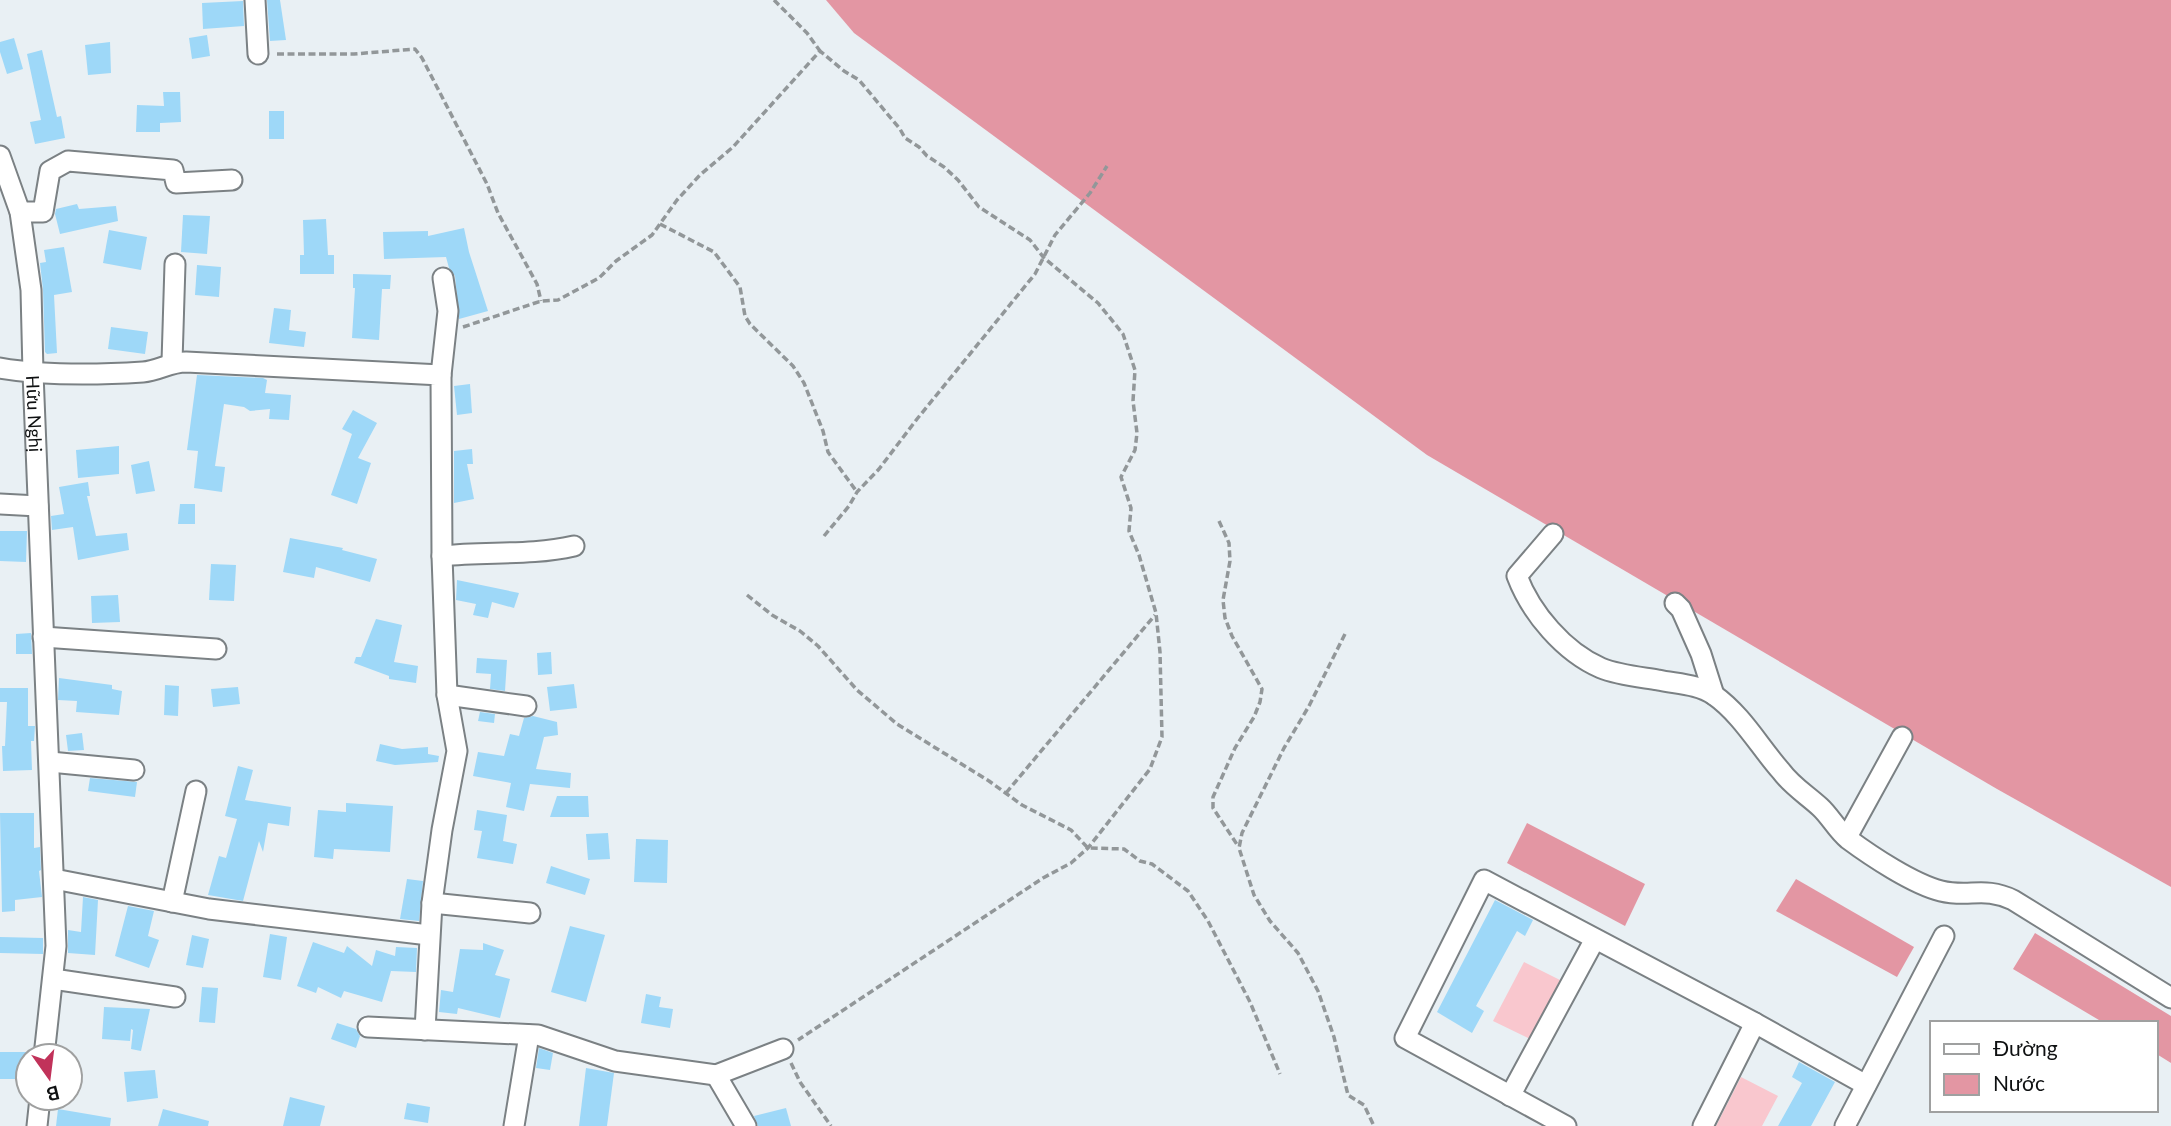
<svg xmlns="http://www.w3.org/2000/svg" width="2171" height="1126" font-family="Lato,sans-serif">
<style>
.green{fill:#f9c7ce}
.water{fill:#e396a3}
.building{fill:#9ed8f8}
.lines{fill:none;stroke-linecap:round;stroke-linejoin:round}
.minor-casing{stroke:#7b8184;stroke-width:23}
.path{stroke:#929799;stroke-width:3.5;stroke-dasharray:7 3.5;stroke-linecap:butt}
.minor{stroke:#fff;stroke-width:19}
.labels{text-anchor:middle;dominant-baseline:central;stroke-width:6;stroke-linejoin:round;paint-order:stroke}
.street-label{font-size:18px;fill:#0f1112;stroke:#fff}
</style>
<rect width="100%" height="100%" fill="#e9f0f4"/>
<g class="green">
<polygon points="1524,962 1560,980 1530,1039 1493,1021"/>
<polygon points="1741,1077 1778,1096 1762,1126 1716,1126"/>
</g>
<g class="water">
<polygon points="826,0 2171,0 2171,887 1997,789 1427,455 854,33"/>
<polygon points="1527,823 1645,884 1625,926 1507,863"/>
<polygon points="1796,879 1914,947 1897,977 1776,911"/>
<polygon points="2035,933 2171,1016 2171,1063 2155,1053 2155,1023 2104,1023 2013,969"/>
</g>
<g class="building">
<polygon points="267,0 280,0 286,40 270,41"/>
<polygon points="243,1 244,26 203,29 202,3"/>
<polygon points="207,35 210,56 192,59 189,38"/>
<polygon points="14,38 23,69 7,74 0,52 0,42"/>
<polygon points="110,42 111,73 88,75 85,45"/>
<polygon points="42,50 57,117 61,116 65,138 35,144 30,122 41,120 27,54"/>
<polygon points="163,92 180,92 181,122 160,123 160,132 136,132 137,105 164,106"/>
<rect x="269" y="111" width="15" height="28"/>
<polygon points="77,204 79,209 116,206 118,221 60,234 55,214 56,209"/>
<polygon points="183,215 210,216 207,254 181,252"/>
<polygon points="326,219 328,255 334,255 334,274 300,274 300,255 304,255 303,220"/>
<polygon points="464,228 469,252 488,311 459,319 455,276 449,268 446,257 384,259 383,232 428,231 428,236"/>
<polygon points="109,230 147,237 141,270 103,263"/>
<polygon points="64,247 72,292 54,295 57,353 47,354 45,352 43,290 40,263 46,262 44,250"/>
<polygon points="197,265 221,267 219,297 195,295"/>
<polygon points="353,274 391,275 390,289 382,289 379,340 352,338 355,288 353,288"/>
<polygon points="274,308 291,310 289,330 306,332 304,347 269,343"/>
<polygon points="111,327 148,332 145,354 108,349"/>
<polygon points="197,375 263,378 267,380 265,393 291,395 289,420 269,419 270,409 250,411 244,407 224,404 215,466 225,467 222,492 194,488 198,451 187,450"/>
<polygon points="470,384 472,413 457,415 454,386"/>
<polygon points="353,410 377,423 358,458 371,463 357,504 331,495 352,434 342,429"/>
<polygon points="119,446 119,474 78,478 76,450"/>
<polygon points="472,449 473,464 467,464 474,499 454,503 454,451"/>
<polygon points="149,461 155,491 136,494 131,465"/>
<polygon points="88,482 90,496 87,496 96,536 127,533 129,550 78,560 73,527 52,530 51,516 64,514 59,487"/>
<polygon points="180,504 195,504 195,524 178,524"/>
<polygon points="0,531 27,531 26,562 0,561"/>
<polygon points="290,538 343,548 342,550 377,559 370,582 316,567 314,578 283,572"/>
<polygon points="211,564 236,565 234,601 209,600"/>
<polygon points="457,580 519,593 514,608 492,602 488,618 473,615 476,604 456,600"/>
<polygon points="118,595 120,622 92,623 91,596"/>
<polygon points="376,619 402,625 394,662 418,666 416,683 389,679 389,676 354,663 356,657 361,657"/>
<polygon points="31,633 32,654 16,654 16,634"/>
<polygon points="551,652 552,674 538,675 537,653"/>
<polygon points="477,658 507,660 505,691 490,689 491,674 476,673"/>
<polygon points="59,678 112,685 112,689 122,691 119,715 76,712 77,701 58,700"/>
<polygon points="574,684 577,708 550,711 547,687"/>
<polygon points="165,685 179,686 178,716 164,715"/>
<polygon points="238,687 240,704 213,707 211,689"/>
<polygon points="0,688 28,688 28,726 35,726 34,741 31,741 32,770 3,771 2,746 5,746 7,702 0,702"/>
<polygon points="480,712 495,714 494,723 478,721"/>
<polygon points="533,716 557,722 558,735 544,737 536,769 571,773 570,788 530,784 524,811 506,807 511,783 473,776 478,752 504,756 510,734 519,736 524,718"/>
<polygon points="82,733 84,750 68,751 66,735"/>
<polygon points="380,744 402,749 428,747 428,754 439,756 438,762 395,765 376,761"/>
<polygon points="238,766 253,770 245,800 291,807 289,826 268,823 263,852 259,841 243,901 208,895 219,856 226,858 237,819 225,816"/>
<polygon points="90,778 137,782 135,797 88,791"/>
<polygon points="557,796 588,796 589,817 550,817"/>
<polygon points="346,803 393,806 390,852 334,849 333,859 314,857 318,810 346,812"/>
<polygon points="477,810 507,815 503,841 517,844 513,864 477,858 482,831 474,830"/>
<polygon points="0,813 34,813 34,848 40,847 41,870 39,871 42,897 15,900 15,911 2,912"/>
<polygon points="608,833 610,859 588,860 586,834"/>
<polygon points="636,839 668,840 667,883 634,882"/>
<polygon points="551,866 590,879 585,895 546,883"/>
<polygon points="407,879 423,881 419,921 400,919"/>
<polygon points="83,897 98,900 95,955 68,953 68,930 81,932"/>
<polygon points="1495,900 1533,920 1525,936 1517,931 1476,1006 1484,1011 1472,1033 1437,1012"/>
<polygon points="128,906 154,911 148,936 159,940 149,968 115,956"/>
<polygon points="570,926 605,935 586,1002 551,992"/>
<polygon points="270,934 287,937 281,980 263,977"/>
<polygon points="192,935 209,939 203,968 186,965"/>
<polygon points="0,937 43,938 43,954 0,953"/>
<polygon points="313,942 344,953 347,946 372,966 376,950 395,956 396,947 417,948 416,972 391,971 382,1002 344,991 341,998 318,987 316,993 297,986"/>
<polygon points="483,943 504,950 495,975 510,979 500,1018 458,1008 457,1014 439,1012 441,990 453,992 460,949 483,950"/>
<polygon points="202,987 218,988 215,1023 199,1022"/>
<polygon points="646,994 661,997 659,1007 673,1009 670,1028 641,1023"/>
<polygon points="104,1007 150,1009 141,1051 131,1049 133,1030 131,1029 130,1041 102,1039"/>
<polygon points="337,1023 356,1029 360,1036 356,1048 331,1039"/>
<polygon points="539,1048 553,1053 550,1070 536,1068"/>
<rect x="0" y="1052" width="28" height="27"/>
<polygon points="1799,1062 1835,1082 1811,1126 1778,1126 1802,1083 1792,1077"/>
<polygon points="586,1068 614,1073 607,1126 579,1126"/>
<polygon points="155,1070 158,1098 127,1102 124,1072"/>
<polygon points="290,1097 325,1106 320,1126 283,1126"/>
<polygon points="407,1103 430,1107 428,1123 404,1119"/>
<polygon points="786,1108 791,1126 758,1126 754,1116"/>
<polygon points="58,1109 111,1118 110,1126 56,1126"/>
<polygon points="163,1109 209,1121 208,1126 158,1126"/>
</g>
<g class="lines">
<g class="minor-casing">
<g id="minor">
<polyline points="255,0 258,54"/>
<path id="s1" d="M0,156l20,56 11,78 2,83 23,573 -12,110"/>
<polyline points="20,212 43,212 50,171 68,161 173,170 176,183 232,180"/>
<polyline points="172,362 175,264"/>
<path d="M0,368c46,8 96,7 143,4 15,-1 27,-10 43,-10l255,13 1,181 5,139 10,56 -15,79 -10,73 -7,127"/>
<polyline points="441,375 448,311 443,278"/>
<polyline points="0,504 38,506"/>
<path d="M1553,534l-36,42c14,37 47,76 84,92 17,7 39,9 57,12 19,4 40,4 56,15 28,20 45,51 67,76 11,15 26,24 39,36 10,9 17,23 28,32 23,17 65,45 93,52 28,7 43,-5 72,9l158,98"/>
<path d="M442,556c44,-5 88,0 132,-10"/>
<polyline points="1675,603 1681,609 1701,654 1714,695"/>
<polyline points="43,637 216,649"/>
<polyline points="447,695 526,706"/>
<polyline points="50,762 134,770"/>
<polyline points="1847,837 1902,737"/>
<polyline points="54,879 209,909 429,935"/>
<polyline points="172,902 196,791"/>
<polyline points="432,903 530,913"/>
<polyline points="53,979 175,997"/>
<polyline points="368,1027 538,1035 615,1061 716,1075"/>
<polyline points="1510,1096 1595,939"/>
<polyline points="37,1126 40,1098"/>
<polyline points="514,1126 529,1035"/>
<polyline points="746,1126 716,1075 783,1049"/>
<polyline points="1566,1126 1405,1038 1484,880 1755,1023 1866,1085"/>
<polyline points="1703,1126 1755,1023"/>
<polyline points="1845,1126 1944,936"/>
</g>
</g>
<g class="path">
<polyline points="774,0 807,33 820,51"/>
<polyline points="277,54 354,54 415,49 422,58 487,184 498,213 537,284 541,301"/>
<polyline points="660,224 714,252 740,287 745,316 750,324 793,366 804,383 823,431 828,452 857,492"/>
<polyline points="463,327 541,301 558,300 599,278 616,261 652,235 677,200 700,175 733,147 820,51 844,71 859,80 900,129 905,138 919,147 927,156 944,167 958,180 979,207 1030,240 1044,258 1098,303 1123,334 1135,370 1133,401 1137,433 1135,450 1121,477 1131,508 1129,531 1139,555 1156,613 1160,652 1162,737 1150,769 1088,848 1071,863 1043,878 798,1040"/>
<polyline points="1219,521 1229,543 1230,561 1223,600 1225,618 1232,636 1262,689 1260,702 1254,717 1235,748 1213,797 1213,808 1238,846"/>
<polyline points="824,536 849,506 857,492 879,469 917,419 1035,274 1055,235 1090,193 1107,166"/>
<polyline points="747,595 772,615 800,631 818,646 857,690 897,724 989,781 1022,805 1071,830 1088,848 1124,849 1140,861 1152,864 1188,891 1208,921 1250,1002 1280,1074"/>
<polyline points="1345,634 1309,706 1284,748 1242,833 1239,848 1254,895 1270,921 1298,953 1318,991 1334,1037 1348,1095 1364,1105 1374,1126"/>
<polyline points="1006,793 1155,615"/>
<polyline points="791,1063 800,1082 831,1126"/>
</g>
<use href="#minor" class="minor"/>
</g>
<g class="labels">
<g class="street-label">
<text stroke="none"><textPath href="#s1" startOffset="262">Hữu Nghị</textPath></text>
</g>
</g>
<rect x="1930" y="1021" width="228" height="91" fill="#ffffff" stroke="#9fa0a0" stroke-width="2"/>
<rect x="1944" y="1044" width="35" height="10" fill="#ffffff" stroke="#9fa0a0" stroke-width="2"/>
<text x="1993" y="1056" font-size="21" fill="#0f1112">Đường</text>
<rect x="1944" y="1074" width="35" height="21" fill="#e396a3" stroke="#9fa0a0" stroke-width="2"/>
<text x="1993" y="1091" font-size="21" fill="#0f1112">Nước</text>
<g transform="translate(49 1077) rotate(166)"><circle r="33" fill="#ffffff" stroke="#9fa0a0" stroke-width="2"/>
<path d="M0-5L12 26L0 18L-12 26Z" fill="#c1325a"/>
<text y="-10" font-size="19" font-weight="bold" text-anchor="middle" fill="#0f1112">B</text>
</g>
</svg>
